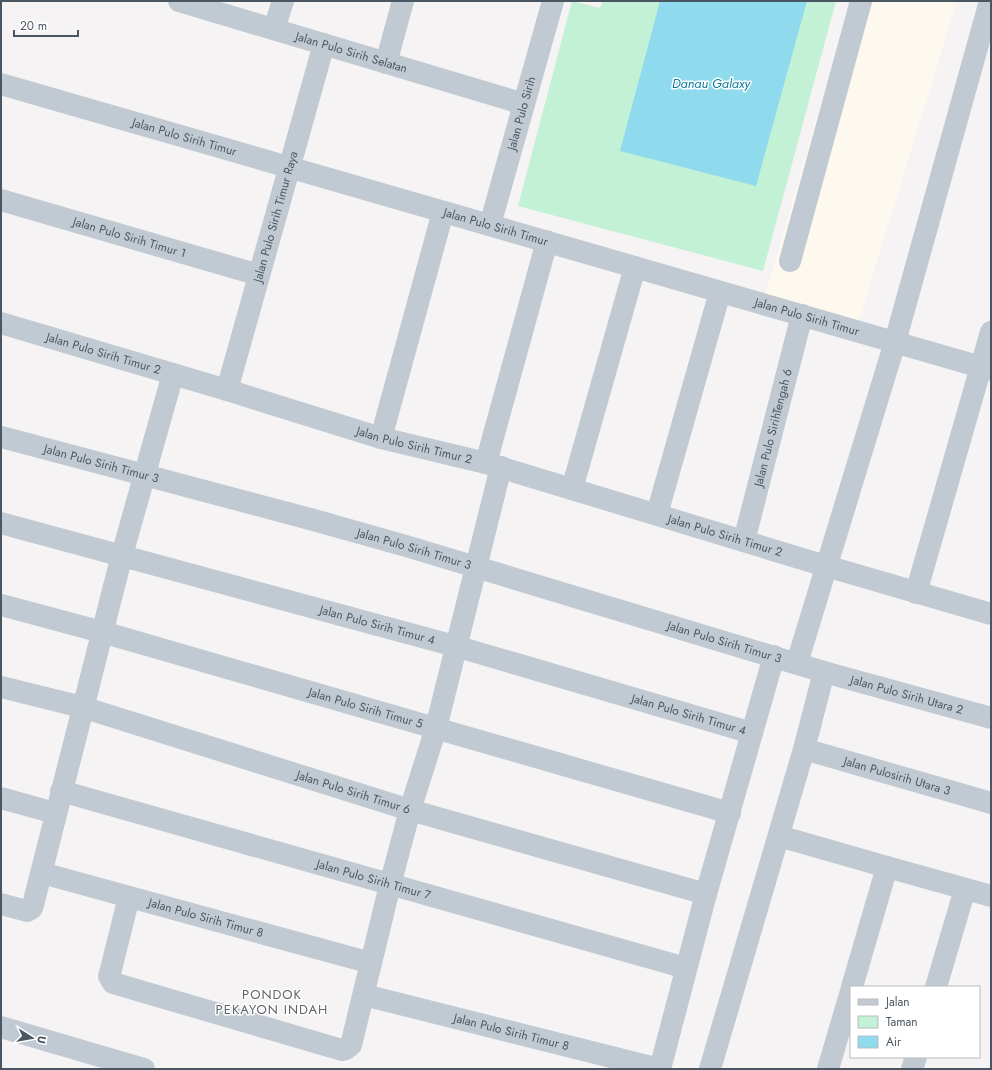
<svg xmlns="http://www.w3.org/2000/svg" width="992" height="1070" font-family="Jost,sans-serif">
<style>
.commercial{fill:#fdf9ef}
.green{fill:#c3f1d5}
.water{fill:#90daee}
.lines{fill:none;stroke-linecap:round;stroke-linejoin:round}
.minor{stroke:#c1cad2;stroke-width:22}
.labels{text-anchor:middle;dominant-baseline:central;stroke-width:3;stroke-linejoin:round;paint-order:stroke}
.street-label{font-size:12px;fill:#4a5661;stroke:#fff}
.water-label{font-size:13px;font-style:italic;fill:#0c7c9b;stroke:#fff}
.neighbourhood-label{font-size:13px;letter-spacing:1px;fill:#5f6368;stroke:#fff}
</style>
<rect width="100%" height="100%" fill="#f5f3f3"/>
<polygon class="commercial" points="851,1 957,1 858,323 765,296"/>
<polygon class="green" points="572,1 600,8 603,1 836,1 763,271 518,206"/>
<polygon class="water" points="660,1 807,1 756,186 620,151"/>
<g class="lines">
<g class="minor">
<path id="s1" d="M179,1l345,103"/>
<polyline points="274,29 283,1"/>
<polyline points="386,63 403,1"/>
<path id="s2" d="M1,84l990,286"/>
<path id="s3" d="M1,200l258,75"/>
<path id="s4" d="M490,225l63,-224"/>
<polyline points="790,261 861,1"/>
<path id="s5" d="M1,323l226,67 154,48 105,25 333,101 172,50"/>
<path id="s6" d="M227,390l97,-346"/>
<path id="s7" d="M1,437l309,82 96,27 418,126 167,46"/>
<polyline points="381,438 443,212"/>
<polyline points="486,463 547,241"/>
<polyline points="572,489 635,267"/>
<polyline points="657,514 720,292"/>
<path id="s8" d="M1,523l454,123 297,87"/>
<path id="s9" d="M744,541l58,-226"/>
<polyline points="916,593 991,332"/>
<path id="s10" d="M1,605l101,27 628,181"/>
<polyline points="797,663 895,342 990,1"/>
<path id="s11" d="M1,687l81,20 328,103 296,84"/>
<path id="s12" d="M804,749l187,54"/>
<path id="s13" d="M61,791l625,177"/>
<polyline points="1,798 55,813"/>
<polyline points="779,836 887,867 991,896"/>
<path id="s14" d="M42,873l329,90"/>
<polyline points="129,897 110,973 109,976 113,983 342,1050 346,1049 351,1045 390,885 410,810 436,728 501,467"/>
<polyline points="1,904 27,911 32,908 33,905 122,555 173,374"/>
<polyline points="852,987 887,867"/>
<polyline points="936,987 965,889"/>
<path id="s15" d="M364,995l295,74"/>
<polyline points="1,1027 144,1069"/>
<polyline points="660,1069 706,894 774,656"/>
<polyline points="710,1069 804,749 824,672"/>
<polyline points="828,1069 851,991"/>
<polyline points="912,1069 916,1057"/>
</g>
</g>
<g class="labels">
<g class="street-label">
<text stroke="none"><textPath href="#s1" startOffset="180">Jalan Pulo Sirih Selatan</textPath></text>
<text stroke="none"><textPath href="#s4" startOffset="116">Jalan Pulo Sirih</textPath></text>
<text stroke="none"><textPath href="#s2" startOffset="191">Jalan Pulo Sirih Timur</textPath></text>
<text stroke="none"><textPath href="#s6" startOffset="180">Jalan Pulo Sirih Timur Raya</textPath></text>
<text stroke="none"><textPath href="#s2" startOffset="515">Jalan Pulo Sirih Timur</textPath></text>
<text stroke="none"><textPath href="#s3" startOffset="134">Jalan Pulo Sirih Timur 1</textPath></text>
<text stroke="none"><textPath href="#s2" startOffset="839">Jalan Pulo Sirih Timur</textPath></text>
<text stroke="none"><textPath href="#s5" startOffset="107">Jalan Pulo Sirih Timur 2</textPath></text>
<text stroke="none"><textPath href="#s9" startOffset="117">Jalan Pulo SirihTengah 6</textPath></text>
<text stroke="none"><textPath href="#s5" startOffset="431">Jalan Pulo Sirih Timur 2</textPath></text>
<text stroke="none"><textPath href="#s7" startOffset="104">Jalan Pulo Sirih Timur 3</textPath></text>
<text stroke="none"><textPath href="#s5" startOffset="755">Jalan Pulo Sirih Timur 2</textPath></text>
<text stroke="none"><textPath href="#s7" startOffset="428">Jalan Pulo Sirih Timur 3</textPath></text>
<text stroke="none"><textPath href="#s8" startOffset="390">Jalan Pulo Sirih Timur 4</textPath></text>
<text stroke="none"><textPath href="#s7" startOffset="752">Jalan Pulo Sirih Timur 3</textPath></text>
<text stroke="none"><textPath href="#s7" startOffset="942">Jalan Pulo Sirih Utara 2</textPath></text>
<text stroke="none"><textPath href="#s10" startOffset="379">Jalan Pulo Sirih Timur 5</textPath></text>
<text stroke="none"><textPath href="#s8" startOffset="714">Jalan Pulo Sirih Timur 4</textPath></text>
<text stroke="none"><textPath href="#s12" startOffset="97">Jalan Pulosirih Utara 3</textPath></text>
<text stroke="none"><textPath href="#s11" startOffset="368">Jalan Pulo Sirih Timur 6</textPath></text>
<text stroke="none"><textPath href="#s13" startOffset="325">Jalan Pulo Sirih Timur 7</textPath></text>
<text stroke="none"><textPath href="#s14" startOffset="170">Jalan Pulo Sirih Timur 8</textPath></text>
<text stroke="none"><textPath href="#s15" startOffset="152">Jalan Pulo Sirih Timur 8</textPath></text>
</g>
<g class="water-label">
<text x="711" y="83">Danau Galaxy</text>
</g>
<g class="neighbourhood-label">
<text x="272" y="994">PONDOK<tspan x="272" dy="15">PEKAYON INDAH</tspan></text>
</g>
</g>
<rect width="992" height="1070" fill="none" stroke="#4a5661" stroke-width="4"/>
<rect x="850" y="986" width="130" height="72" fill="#ffffff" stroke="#b7bbc0"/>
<rect x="858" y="999" width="20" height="6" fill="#c1cad2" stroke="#b7bbc0"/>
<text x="886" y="1006" font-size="12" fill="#4a5661">Jalan</text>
<rect x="858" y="1016" width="20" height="12" fill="#c3f1d5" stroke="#b7bbc0"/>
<text x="886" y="1026" font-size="12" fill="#4a5661">Taman</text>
<rect x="858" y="1036" width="20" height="12" fill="#90daee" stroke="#b7bbc0"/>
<text x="886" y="1046" font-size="12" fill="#4a5661">Air</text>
<g transform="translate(32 1038) rotate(101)" stroke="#ffffff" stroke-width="3" paint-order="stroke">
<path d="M0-3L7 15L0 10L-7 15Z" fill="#4a5661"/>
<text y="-6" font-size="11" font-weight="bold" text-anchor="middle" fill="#4a5661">U</text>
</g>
<path d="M14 30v6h64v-6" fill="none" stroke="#4a5661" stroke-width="2"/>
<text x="20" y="30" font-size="12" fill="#4a5661" stroke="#ffffff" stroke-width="3" paint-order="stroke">20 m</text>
</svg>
